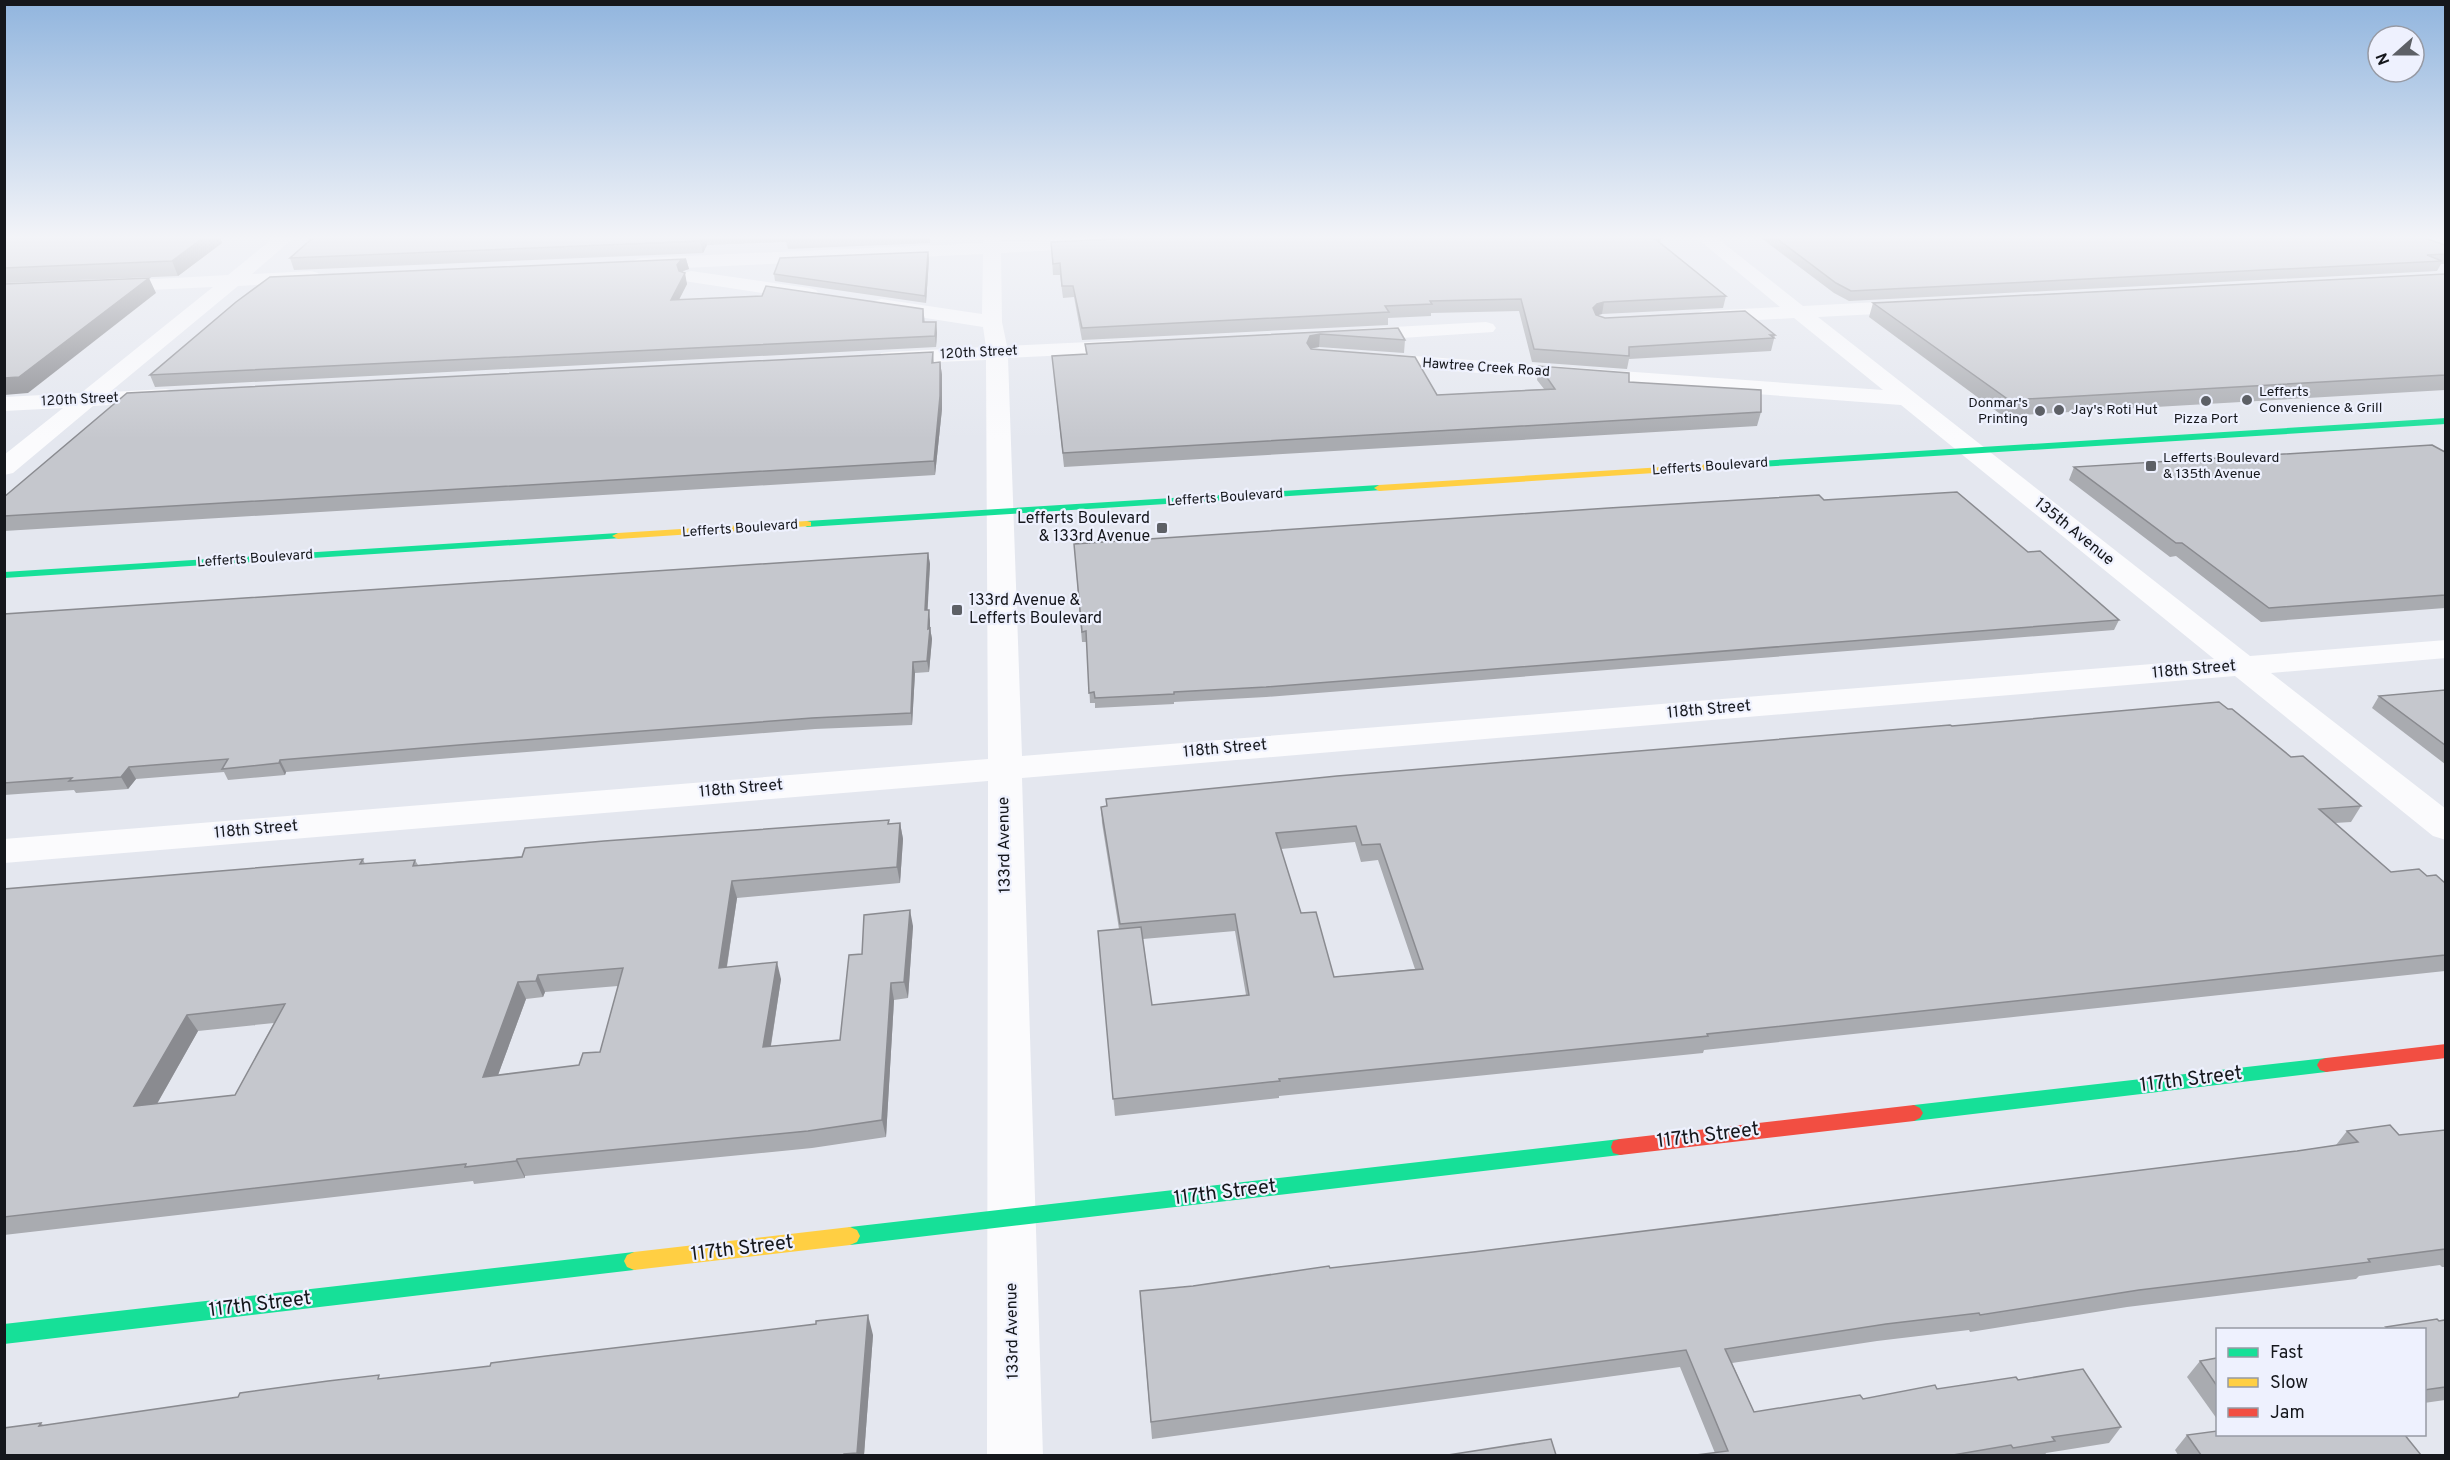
<svg xmlns="http://www.w3.org/2000/svg" width="2450" height="1460" font-family="Overpass,sans-serif">
<style>
.lines{fill:none;stroke-linecap:round;stroke-linejoin:round}
.street{fill:#fbfbfd;fill-rule:evenodd}
.fast{fill:#16e098;fill-rule:evenodd}
.slow{fill:#ffcf43;fill-rule:evenodd}
.jam{fill:#f24e42;fill-rule:evenodd}
.wall{fill:#a9abb0;fill-rule:evenodd}
.shaded-wall{fill:#8a8b90}
.building{fill:#c5c7cd;stroke:#8a8b90;stroke-width:1.5;fill-rule:evenodd}
.poi-dot{fill:#5d6066;stroke:#eef1fe;stroke-width:2}
.labels{text-anchor:middle;dominant-baseline:central;stroke-width:4.5;stroke-linejoin:round;paint-order:stroke}
.far-street-label{font-size:14px;fill:#15171c;stroke:#eef1fe}
.far-poi-label{font-size:14px;fill:#15171c;stroke:#eef1fe;text-anchor:start}
.poi-label{font-size:16px;fill:#15171c;stroke:#eef1fe;text-anchor:end}
.street-label{font-size:16px;fill:#15171c;stroke:#eef1fe}
.near-street-label{font-size:20px;fill:#15171c;stroke:#eef1fe}
</style>
<rect width="100%" height="100%" fill="#e4e7ef"/>
<g class="lines">
<g class="street">
<polygon points="277,235 297,235 252,274 311,271 318,273 320,277 318,281 238,286 110,392 166,389 174,391 177,396 174,401 93,406 13,473 4,475 4,455 63,408 4,411 4,397 81,393 213,287 108,292 101,290 98,286 101,282 228,275"/>
<polygon points="983,235 1001,235 1001,242 1096,238 1102,239 1105,243 1102,247 1096,248 1001,253 1002,322 1007,346 1131,340 1138,342 1142,346 1138,350 1131,352 1008,358 1022,756 2214,659 1901,405 1373,365 1365,364 1362,359 1365,354 1373,353 1883,390 1794,318 1704,323 1697,321 1694,317 1697,313 1704,311 1780,307 1693,235 1713,235 1803,306 1916,300 1923,302 1926,306 1923,310 1916,312 1818,317 2250,656 2446,640 2446,658 2271,673 2446,809 2446,840 2433,836 2235,676 1022,778 1043,1456 987,1456 988,781 4,863 4,839 988,759 986,360 889,364 881,363 878,358 881,353 889,352 986,347 983,327 881,311 874,309 871,305 874,301 881,299 982,314 983,254 641,270 634,268 632,264 634,260 641,258 983,243"/>
<polygon points="691,271 809,288 816,290 819,294 816,298 809,300 684,281 682,277 684,273"/>
<polygon points="1486,322 1493,324 1496,328 1493,332 1356,341 1349,339 1346,335 1349,331 1356,329"/>
</g>
<g class="fast">
<polygon points="2446,418 2446,424 1727,469 1722,466 1727,463"/>
<polygon points="1379,485 1383,486 1383,490 807,527 802,524 807,521"/>
<polygon points="618,533 622,534 622,538 4,578 4,572"/>
<polygon points="2326,1058 2332,1060 2335,1065 2332,1070 2326,1072 1914,1121 1908,1118 1905,1113 1908,1108 1914,1105"/>
<polygon points="1620,1139 1627,1141 1629,1147 1627,1153 1620,1155 850,1245 843,1242 840,1236 843,1230 850,1227"/>
<polygon points="634,1252 641,1255 644,1261 641,1267 634,1270 4,1344 4,1324"/>
</g>
<g class="slow">
<polygon points="1727,463 1731,464 1731,468 1379,491 1374,488 1379,485"/>
<polygon points="807,521 811,522 811,526 618,539 612,536 618,533"/>
<polygon points="850,1227 857,1230 860,1236 857,1242 850,1245 634,1270 627,1267 624,1261 627,1255 634,1252"/>
</g>
<g class="jam">
<polygon points="2446,1044 2446,1058 2326,1072 2320,1070 2317,1065 2320,1060 2326,1058"/>
<polygon points="1914,1105 1920,1108 1923,1113 1920,1118 1914,1121 1620,1155 1613,1153 1611,1147 1613,1141 1620,1139"/>
</g>
</g>
<g class="wall">
<polygon points="4,235 219,235 222,243 178,276 4,283"/>
<polygon points="316,235 938,235 938,236 930,237 930,243 788,249 786,242 707,245 703,253 294,270 290,258"/>
<polygon points="1051,235 1109,235 1052,238"/>
<polygon points="1757,235 2416,235 2445,245 2445,264 2441,264 2437,271 1849,301 1834,293"/>
<polygon points="2430,235 2445,235 2445,240"/>
<polygon points="1661,238 1660,243 1726,296 1723,308 1602,314 1597,315 1605,318 1775,335 1771,351 1629,359 1627,369 1532,362 1519,311 1431,313 1431,316 1388,318 1388,325 1082,340 1074,297 1063,298 1060,275 1053,275 1051,242"/>
<polygon points="928,252 929,259 926,303 775,281 774,274"/>
<polygon points="686,259 689,269 683,271 682,272 687,284 679,300 923,309 925,322 936,322 937,333 936,347 155,387 150,375"/>
<polygon points="2445,274 2445,390 2003,416 1869,317 1873,303"/>
<polygon points="1398,328 1405,340 1404,353 1319,347 1311,348 1437,395 1544,389 1537,380 1539,366 1629,382 1761,412 1757,426 1064,467 1052,356 1086,354 1085,344"/>
<polygon points="933,352 934,363 940,362 942,375 942,409 935,475 4,531 4,497"/>
<polygon points="2445,452 2445,608 2261,622 2176,556 2170,557 2069,480 2074,467"/>
<polygon points="1824,500 2028,552 2119,620 2114,630 1266,697 1174,702 1174,704 1095,708 1095,703 1090,703 1087,642 1082,642 1074,544"/>
<polygon points="928,553 930,564 927,610 930,621 930,628 932,639 929,672 915,673 912,725 815,729 463,757 286,772 285,775 228,780 224,772 136,779 128,789 76,793 74,790 4,795 4,614"/>
<polygon points="2445,690 2445,764 2372,708 2379,696"/>
<path d="M1952,726l339,31 70,49 -10,16 -16,1 56,49 36,4 18,7v88l-741,79 -1,3 -424,43v2l-164,18 -17,-185 21,-2 -17,-106 -1,-16 6,-1 -1,-7zM1355,842l6,20 17,-2 37,109 -81,8 -33,-64 -20,-64zM1235,931l11,64 -94,10 -9,-66z"/>
<path d="M900,823l3,16 -3,44 -163,15 -10,69 54,12 -10,67 69,-6 22,-86 51,-28 -5,72 -14,2 -8,137 -74,11 -287,28v2l-51,6 -1,-3 -469,54v-346l359,-30 2,5 50,-4 3,5zM618,986l-18,66 -21,13 -81,10 28,-76 17,-2 2,-5zM274,1023l-39,72 -78,9 41,-73z"/>
<polygon points="2445,1130 2445,1267 2442,1267 2440,1265 2359,1276 2356,1279 2127,1307 1970,1332 1969,1330 1877,1341 1732,1363 1754,1412 1863,1399 1937,1389 2018,1380 2121,1427 2109,1443 2046,1453 2045,1455 1696,1455 1715,1453 1680,1367 1152,1439 1141,1308 1193,1286 1330,1268 1473,1252 2297,1151 2336,1145 2347,1131 2399,1135"/>
<polygon points="2445,1320 2445,1400 2424,1403 2424,1329 2384,1329 2386,1327"/>
<polygon points="873,1335 864,1455 4,1455 41,1423 44,1426 382,1379"/>
<polygon points="2217,1358 2217,1419 2187,1377 2200,1361"/>
<polygon points="2187,1435 2421,1455 2178,1455 2175,1450"/>
</g>
<g class="shaded-wall">
<polygon points="207,235 219,235 222,243 178,276 172,261"/>
<polygon points="704,235 705,235 707,245 703,253 700,241"/>
<polygon points="928,252 929,259 926,303 925,296"/>
<polygon points="686,259 689,269 683,271 680,276 677,265 681,260"/>
<polygon points="685,273 687,284 673,311 671,300"/>
<polygon points="149,278 156,293 28,393 4,395 4,378"/>
<polygon points="1604,302 1602,314 1595,316 1593,308 1597,304"/>
<polygon points="936,322 937,333 936,347 935,336"/>
<polygon points="1320,334 1319,347 1309,349 1307,343 1310,336"/>
<polygon points="940,362 942,375 942,409 935,475 934,461"/>
<polygon points="928,553 930,564 927,621 925,610"/>
<polygon points="929,610 930,621 930,631 930,628 932,639 929,672 927,661"/>
<polygon points="913,662 915,673 912,725 911,713"/>
<polygon points="280,760 286,772 285,775 279,763"/>
<polygon points="129,767 136,779 128,789 121,777"/>
<polygon points="900,823 903,839 900,883 897,867"/>
<polygon points="732,881 737,898 724,984 719,968"/>
<polygon points="910,910 913,926 908,998 904,982"/>
<polygon points="777,962 781,979 768,1063 763,1047"/>
<polygon points="538,975 545,992 543,997 536,981"/>
<polygon points="518,982 526,999 491,1094 483,1077"/>
<polygon points="891,983 894,1000 886,1137 882,1120"/>
<polygon points="187,1015 198,1031 146,1123 134,1106"/>
<polygon points="517,1159 525,1176 525,1178 516,1161"/>
<polygon points="868,1315 873,1335 864,1455 858,1455 857,1453"/>
</g>
<g class="building">
<polygon points="4,235 207,235 172,261 4,268"/>
<polygon points="316,235 704,235 700,241 290,258"/>
<polygon points="786,235 845,235 785,238"/>
<polygon points="1200,235 1658,235 1661,238 1654,238 1726,296 1604,302 1597,304 1593,308 1596,315 1605,318 1745,311 1775,335 1770,335 1774,338 1629,347 1629,356 1534,349 1521,299 1430,301 1432,304 1385,306 1389,312 1082,328 1073,286 1062,286 1060,263 1053,264 1051,242"/>
<polygon points="1772,235 2416,235 2445,245 2445,254 2427,255 2442,261 1851,291 1836,283"/>
<polygon points="928,252 925,296 774,274 780,258"/>
<polygon points="686,259 681,260 677,265 679,271 685,273 671,300 762,296 766,286 923,309 923,322 936,322 935,336 150,375 236,302 270,277"/>
<polygon points="2445,274 2445,375 2009,400 1873,303"/>
<polygon points="149,278 19,377 4,378 4,284"/>
<polygon points="1398,328 1405,340 1320,334 1310,336 1307,343 1311,349 1415,357 1437,395 1555,389 1539,366 1629,373 1629,382 1761,390 1761,412 1063,453 1052,356 1087,354 1085,344"/>
<polygon points="933,352 932,363 940,362 940,396 934,461 4,516 4,497 127,393"/>
<polygon points="2432,445 2445,452 2445,595 2269,608 2182,543 2176,543 2074,467"/>
<polygon points="1957,492 2028,552 2040,551 2119,620 1266,687 1174,692 1174,694 1095,698 1094,692 1089,693 1086,631 1082,632 1074,544 1609,508 1819,495 1824,500"/>
<polygon points="928,553 925,610 929,610 928,629 930,628 927,661 913,662 911,713 812,718 459,745 280,760 279,763 222,769 228,759 129,767 121,777 69,781 72,778 4,783 4,614"/>
<polygon points="2445,690 2445,745 2379,696"/>
<path d="M2219,702l9,7h4l59,48 12,-1 58,50 -42,3 72,63 28,-3 8,7 9,-1 9,8v72l-738,79 1,2 -429,43 1,2 -167,18 -15,-168 43,-4 11,78 97,-10 -14,-81 -115,10 -19,-117 6,-1 -1,-7 231,-23 613,-51 2,1zM1356,826l6,19 18,-1 43,125 -89,8 -18,-65 -15,1 -25,-80z"/>
<path d="M889,820l-1,4 12,-1 -3,44 -165,14 -13,87 58,-6 -14,85 77,-7 9,-85 13,-1 2,-39 46,-5 -6,72 -13,1 -9,137 -74,11 -291,28 -1,2 -51,6 1,-3 -462,53v-328l359,-30 -3,5 55,-4 -2,6 109,-9 3,-9 79,-7zM623,968l-23,84 -17,1 -4,12 -96,12 35,-95 18,-1 2,-6zM285,1004l-50,91 -101,11 53,-91z"/>
<polygon points="2390,1125 2399,1135 2445,1130 2445,1249 2368,1259 2370,1262 2139,1290 1980,1315 1979,1313 1886,1324 1725,1349 1754,1412 1860,1395 1863,1399 1935,1385 1937,1389 2016,1377 2018,1380 2083,1369 2121,1427 2052,1437 2055,1441 2013,1448 2011,1445 1953,1455 1696,1455 1728,1451 1686,1350 1151,1422 1140,1291 1193,1286 1329,1266 1330,1268 1473,1252 2297,1151 2358,1142 2347,1131"/>
<polygon points="868,1315 857,1453 844,1454 844,1455 4,1455 4,1428 41,1423 39,1426 238,1397 240,1393 328,1381 379,1375 378,1379 490,1366 491,1363 546,1356 816,1324 816,1321"/>
<polygon points="2437,1319 2439,1321 2445,1320 2445,1387 2424,1390 2424,1329 2389,1329 2386,1327"/>
<polygon points="2217,1358 2217,1386 2200,1361"/>
<polygon points="2217,1431 2217,1434 2404,1434 2421,1455 2201,1455 2187,1435"/>
<polygon points="1551,1439 1556,1455 1448,1455"/>
</g>
<linearGradient id="sky" x2="0" y2="1"><stop stop-color="#91b5de"/><stop offset="0.54" stop-color="#f3f4f8"/><stop offset="1" stop-color="#f3f4f8" stop-opacity="0"/></linearGradient>
<rect width="2450" height="439" fill="url(#sky)"/>
<g class="poi-dot">
<circle cx="2247" cy="400" r="6"/>
<circle cx="2206" cy="401" r="6"/>
<circle cx="2059" cy="410" r="6"/>
<circle cx="2040" cy="411" r="6"/>
<rect x="2145" y="460" width="12" height="12" rx="3"/>
<rect x="1156" y="522" width="12" height="12" rx="3"/>
<rect x="951" y="604" width="12" height="12" rx="3"/>
</g>
<g class="labels">
<g class="far-street-label">
<text transform="translate(979 353) rotate(-3)">120th Street</text>
<text transform="translate(1486 368) rotate(4)">Hawtree Creek Road</text>
<text transform="translate(80 400) rotate(-3)">120th Street</text>
<text transform="translate(1710 467) rotate(-4)">Lefferts Boulevard</text>
<text transform="translate(1225 498) rotate(-4)">Lefferts Boulevard</text>
<text transform="translate(740 529) rotate(-4)">Lefferts Boulevard</text>
<text transform="translate(255 559) rotate(-4)">Lefferts Boulevard</text>
</g>
<g class="far-poi-label">
<text x="2259" y="392">Lefferts<tspan x="2259" dy="16">Convenience &amp; Grill</tspan></text>
<text x="2028" y="403" text-anchor="end">Donmar's<tspan x="2028" dy="16">Printing</tspan></text>
<text x="2071" y="410">Jay's Roti Hut</text>
<text x="2206" y="419" text-anchor="middle">Pizza Port</text>
<text x="2163" y="458">Lefferts Boulevard<tspan x="2163" dy="16">&amp; 135th Avenue</tspan></text>
</g>
<g class="poi-label">
<text x="1150" y="519">Lefferts Boulevard<tspan x="1150" dy="18">&amp; 133rd Avenue</tspan></text>
<text x="969" y="601" text-anchor="start">133rd Avenue &amp;<tspan x="969" dy="18">Lefferts Boulevard</tspan></text>
</g>
<g class="street-label">
<text transform="translate(2074 532) rotate(39)">135th Avenue</text>
<text transform="translate(2194 670) rotate(-5)">118th Street</text>
<text transform="translate(1709 710) rotate(-5)">118th Street</text>
<text transform="translate(1225 749) rotate(-5)">118th Street</text>
<text transform="translate(741 789) rotate(-5)">118th Street</text>
<text transform="translate(256 830) rotate(-5)">118th Street</text>
<text transform="translate(1005 845) rotate(-91)">133rd Avenue</text>
<text transform="translate(1013 1331) rotate(-91)">133rd Avenue</text>
</g>
<g class="near-street-label">
<text transform="translate(2191 1080) rotate(-7)">117th Street</text>
<text transform="translate(1708 1136) rotate(-7)">117th Street</text>
<text transform="translate(1225 1193) rotate(-7)">117th Street</text>
<text transform="translate(742 1249) rotate(-7)">117th Street</text>
<text transform="translate(260 1305) rotate(-7)">117th Street</text>
</g>
</g>
<rect width="2450" height="1460" fill="none" stroke="#15171c" stroke-width="12"/>
<rect x="2216" y="1328" width="210" height="108" fill="#eef1fe" stroke="#979aa4" stroke-width="1.5"/>
<rect x="2228" y="1348" width="30" height="9" fill="#16e098" stroke="#979aa4" stroke-width="1.5"/>
<text x="2270" y="1358" font-size="18" fill="#15171c">Fast</text>
<rect x="2228" y="1378" width="30" height="9" fill="#ffcf43" stroke="#979aa4" stroke-width="1.5"/>
<text x="2270" y="1388" font-size="18" fill="#15171c">Slow</text>
<rect x="2228" y="1408" width="30" height="9" fill="#f24e42" stroke="#979aa4" stroke-width="1.5"/>
<text x="2270" y="1418" font-size="18" fill="#15171c">Jam</text>
<g transform="translate(2396 54) rotate(249)"><circle r="28" fill="#eef1fe" stroke="#979aa4" stroke-width="1.5"/>
<path d="M0-4.5L10 22L0 15L-10 22Z" fill="#5d6066"/>
<text y="-9" font-size="16" font-weight="bold" text-anchor="middle" fill="#15171c">N</text>
</g>
</svg>
